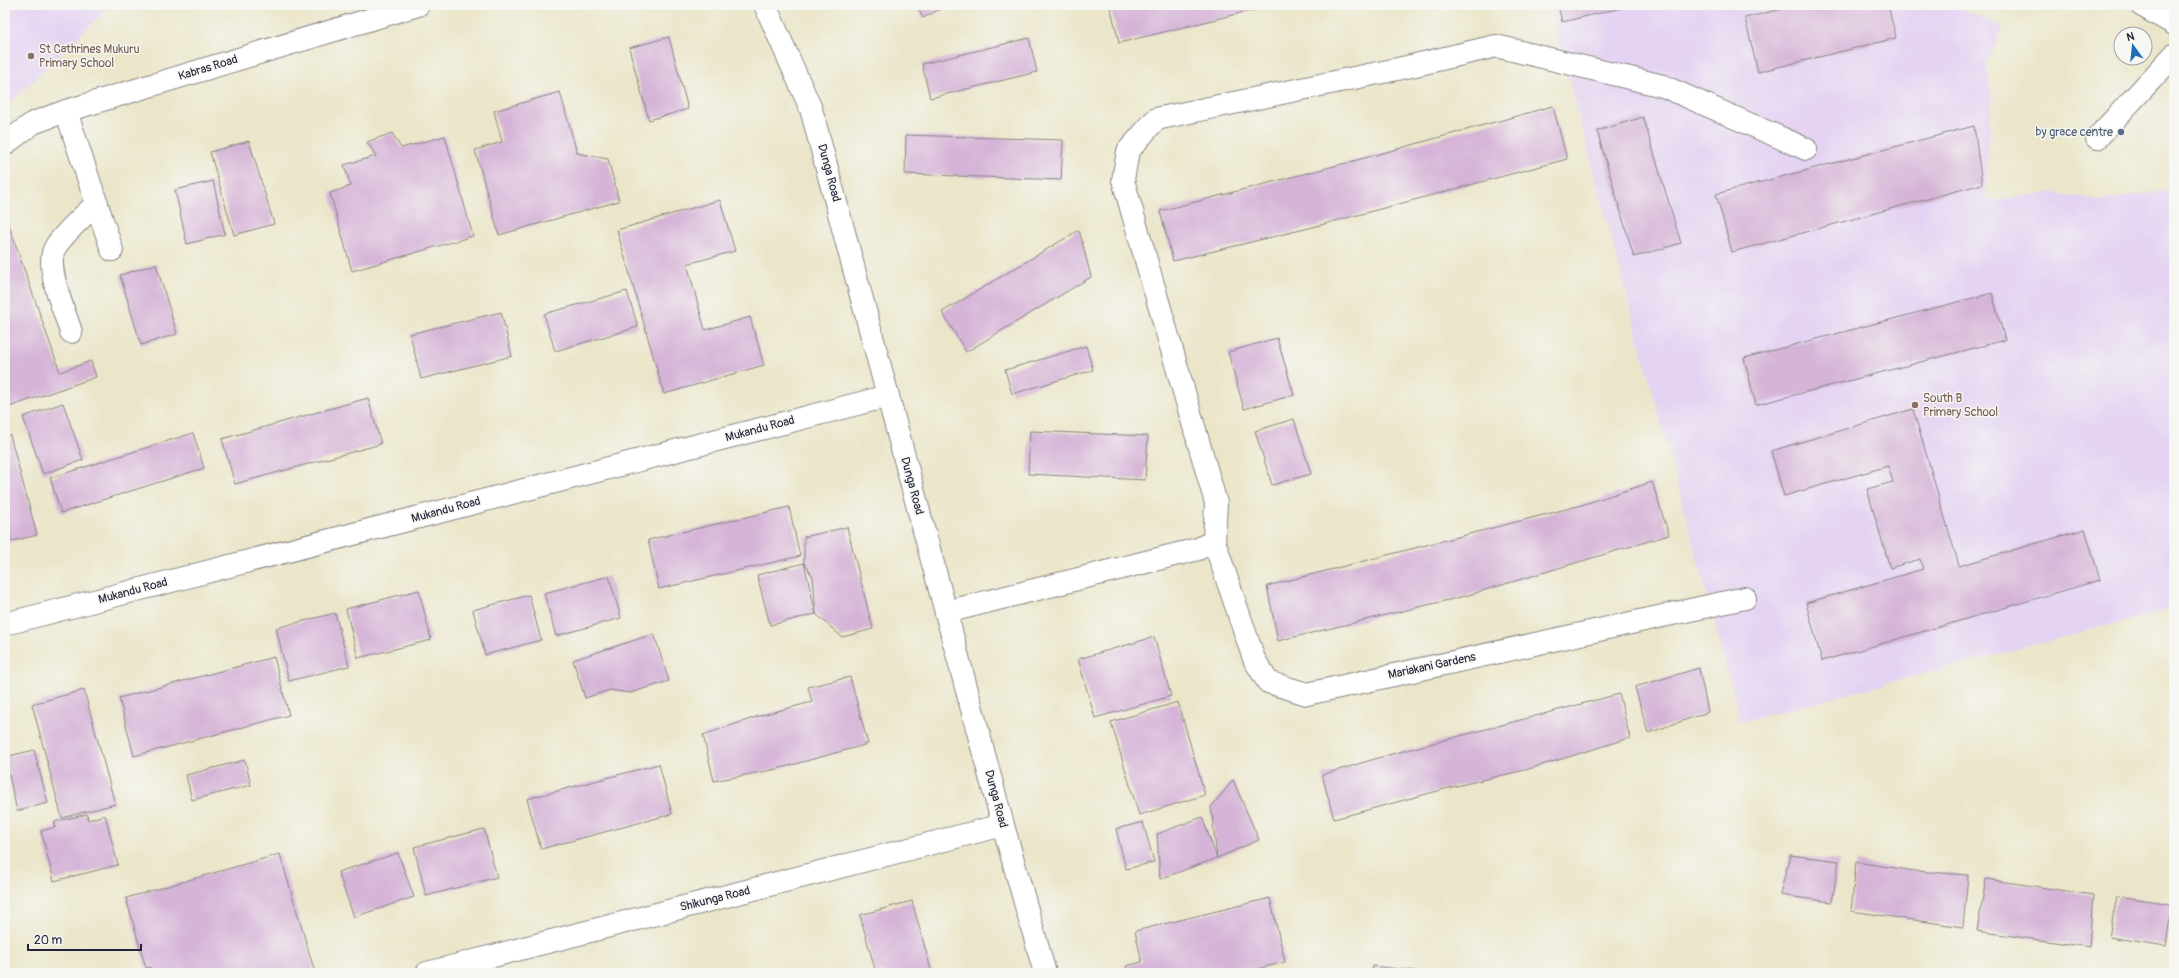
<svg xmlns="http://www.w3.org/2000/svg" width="2179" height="978" font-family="Pangolin,sans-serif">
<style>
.built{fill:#e4d3f2}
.building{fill:#d5b4d7;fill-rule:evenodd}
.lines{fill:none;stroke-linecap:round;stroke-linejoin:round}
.minor-casing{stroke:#868482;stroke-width:24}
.minor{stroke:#fff;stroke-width:22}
.education-dot{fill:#8d6e63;stroke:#f6f6f2;stroke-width:1.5}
.service-dot{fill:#5c6f8a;stroke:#f6f6f2;stroke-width:1.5}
.labels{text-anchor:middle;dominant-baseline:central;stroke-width:3;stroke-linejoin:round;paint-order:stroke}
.education-label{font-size:12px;fill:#785e54;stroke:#f6f6f2;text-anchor:start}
.street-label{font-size:12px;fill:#22223b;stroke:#f6f6f2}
.service-label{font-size:12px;fill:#4e5e75;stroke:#f6f6f2;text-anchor:end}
</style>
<rect width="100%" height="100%" fill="#f6f6f2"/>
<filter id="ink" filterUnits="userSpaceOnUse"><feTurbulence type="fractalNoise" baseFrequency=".025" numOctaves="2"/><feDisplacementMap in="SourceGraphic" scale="8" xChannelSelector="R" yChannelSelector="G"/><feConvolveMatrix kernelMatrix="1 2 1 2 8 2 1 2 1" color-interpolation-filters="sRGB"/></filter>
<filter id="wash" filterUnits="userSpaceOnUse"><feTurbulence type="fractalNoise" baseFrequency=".012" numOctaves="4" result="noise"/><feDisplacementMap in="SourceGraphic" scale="16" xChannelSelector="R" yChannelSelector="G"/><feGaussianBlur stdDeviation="0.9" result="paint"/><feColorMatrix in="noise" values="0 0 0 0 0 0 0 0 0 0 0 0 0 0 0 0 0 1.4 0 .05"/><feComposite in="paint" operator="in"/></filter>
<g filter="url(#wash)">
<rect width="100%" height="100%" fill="#ebe6ca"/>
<g class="built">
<polygon points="5,5 111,5 5,108"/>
<polygon points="1549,5 1953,5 2003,27 1986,64 1992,96 1985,196 1989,201 2052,192 2099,201 2174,189 2174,608 1741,722"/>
</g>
<g id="blocks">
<g class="building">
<polygon points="916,5 948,5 923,18"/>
<polygon points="1110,5 1268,5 1269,6 1119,43"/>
<polygon points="1558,5 1630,5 1630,6 1562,22"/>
<polygon points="1798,5 1888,5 1896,38 1758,72 1745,18"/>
<polygon points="669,37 688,109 649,120 629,48"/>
<polygon points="1029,38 1037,72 930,98 922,64"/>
<polygon points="560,92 577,153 608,159 619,201 499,235 475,150 502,142 494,111"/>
<polygon points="1553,106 1567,159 1309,228 1173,261 1160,211 1350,162"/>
<polygon points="1643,117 1681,243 1634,257 1597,131"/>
<polygon points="1974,126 1982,184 1732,252 1716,194"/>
<polygon points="392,133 401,148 445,136 473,236 352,271 330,193 351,186 344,165 376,156 367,142"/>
<polygon points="906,135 1063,140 1061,180 905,174"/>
<polygon points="249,141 274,224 234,235 210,152"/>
<polygon points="213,181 225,234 187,244 175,190"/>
<polygon points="720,200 735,251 687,264 705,330 750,317 764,365 664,394 617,230"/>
<polygon points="7,220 60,372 91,361 96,377 9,407 5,396 5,223"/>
<polygon points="1079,230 1091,277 966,352 942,312"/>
<polygon points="156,264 177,334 141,345 120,275"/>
<polygon points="627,291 638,327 555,351 544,314"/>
<polygon points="1992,293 2005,340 1756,405 1744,358"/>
<polygon points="501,312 512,356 421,379 410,334"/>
<polygon points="1277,338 1294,395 1244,409 1228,352"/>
<polygon points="1086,346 1093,370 1012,394 1005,370"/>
<polygon points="368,398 381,444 235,484 222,439"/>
<polygon points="63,403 83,460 43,474 23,417"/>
<polygon points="1913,409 1959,566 2085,529 2100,580 1822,661 1806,603 1923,569 1920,559 1890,568 1867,489 1893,482 1888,466 1784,496 1771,451"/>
<polygon points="1294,419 1311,474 1272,485 1255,431"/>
<polygon points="1030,431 1148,436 1145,480 1028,474"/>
<polygon points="193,433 204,468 61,513 50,478"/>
<polygon points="10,435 37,535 5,543 5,436"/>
<polygon points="1652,482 1669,535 1465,596 1278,641 1267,586 1578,506"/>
<polygon points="789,507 800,556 659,589 648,540"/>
<path d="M847,527l26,102 -31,8 -26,-23 -46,11 -13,-50 47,-12v-26zM804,563l9,14 3,37z"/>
<polygon points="609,576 621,618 556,636 544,593"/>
<polygon points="419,590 431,640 358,658 346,609"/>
<polygon points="529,595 541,640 485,655 473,610"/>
<polygon points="335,613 349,666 289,681 276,628"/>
<polygon points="654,634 669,681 630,693 610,690 585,698 573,660"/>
<polygon points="1154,637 1171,696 1095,718 1078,659"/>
<polygon points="274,657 289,715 134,756 119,698"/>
<polygon points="1699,668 1708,712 1648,733 1635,687"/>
<polygon points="850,677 868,744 777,769 714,781 703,735 762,715 812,702 808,687"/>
<polygon points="84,690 115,804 62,818 32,704"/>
<polygon points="1619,694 1630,738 1529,769 1456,786 1334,819 1322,775 1388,755"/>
<polygon points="1178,702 1205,795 1139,815 1111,722"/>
<polygon points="34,750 48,803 17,811 5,757"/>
<polygon points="245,760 251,785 192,800 186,775"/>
<polygon points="659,764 672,814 541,849 527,799"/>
<polygon points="1233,780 1259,840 1217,858 1211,807"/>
<polygon points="87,814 88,820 105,815 118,865 54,881 41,831 56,827 54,822"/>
<polygon points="1202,817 1217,858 1160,879 1157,834"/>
<polygon points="1143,822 1154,862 1126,869 1116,829"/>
<polygon points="484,829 497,877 426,896 414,847"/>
<polygon points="398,853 414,897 354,917 338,872"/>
<polygon points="280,854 315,973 152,973 150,967 146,968 126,898"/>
<polygon points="1790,855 1839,861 1832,902 1780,895"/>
<polygon points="1856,862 1915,871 1968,875 1963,927 1851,911"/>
<polygon points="1986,879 2093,895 2089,947 1977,931"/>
<polygon points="2117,896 2172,904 2166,946 2109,937"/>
<polygon points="1270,898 1285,962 1242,973 1128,973 1126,966 1142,962 1135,931"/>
<polygon points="912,901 932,973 876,973 860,915"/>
<polygon points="1373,966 1424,972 1424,973 1372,973"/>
</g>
</g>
</g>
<g filter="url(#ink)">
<use href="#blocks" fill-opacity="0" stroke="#868482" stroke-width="1"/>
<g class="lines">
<g class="minor-casing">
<g id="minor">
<polyline points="765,5 811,109 1003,825 1045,973"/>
<polyline points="2141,5 2174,24"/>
<polyline points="66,111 112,250"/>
<polyline points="2097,138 2174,55"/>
<polyline points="5,144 33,123 66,111 418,5"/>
<path d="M71,332c-6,-20 -28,-68 -15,-86 11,-16 28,-30 41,-43"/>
<polyline points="1214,541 1254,659 1268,682 1307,694 1745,598"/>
<polyline points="946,612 1198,549 1214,541 1216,503 1123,180 1128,151 1156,119 1407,67 1496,46 1663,86 1806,149"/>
<polyline points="5,624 888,396"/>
<polyline points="427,973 1003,825"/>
</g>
</g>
<use href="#minor" class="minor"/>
</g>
</g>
<g class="education-dot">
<circle cx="31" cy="56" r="4"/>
<circle cx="1915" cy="405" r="4"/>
</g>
<circle class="service-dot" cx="2121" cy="132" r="4"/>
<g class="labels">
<g class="education-label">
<text x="39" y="49">St Cathrines Mukuru<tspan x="39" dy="14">Primary School</tspan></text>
<text x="1923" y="398">South B<tspan x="1923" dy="14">Primary School</tspan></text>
</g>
<g class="street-label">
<text transform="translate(208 68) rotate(-17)">Kabras Road</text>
<text transform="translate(829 173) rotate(75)">Dunga Road</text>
<text transform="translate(760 429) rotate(-15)">Mukandu Road</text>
<text transform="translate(912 486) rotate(75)">Dunga Road</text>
<text transform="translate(446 510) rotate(-15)">Mukandu Road</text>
<text transform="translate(133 591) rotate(-15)">Mukandu Road</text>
<text transform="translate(1432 666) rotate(-12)">Mariakani Gardens</text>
<text transform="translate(996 799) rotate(75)">Dunga Road</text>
<text transform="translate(715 899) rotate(-14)">Shikunga Road</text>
</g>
<g class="service-label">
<text x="2113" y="132">by grace centre</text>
</g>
</g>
<rect width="2179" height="978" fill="none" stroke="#f6f6f2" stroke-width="20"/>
<g transform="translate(2133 46) rotate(345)"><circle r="19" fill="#f6f6f2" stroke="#a1a1a9"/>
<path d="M0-3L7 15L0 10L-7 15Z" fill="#1f6fb2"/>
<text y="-6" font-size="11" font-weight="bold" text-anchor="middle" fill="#22223b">N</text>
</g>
<path d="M28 944v6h113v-6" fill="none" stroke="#22223b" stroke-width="2"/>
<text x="34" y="944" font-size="12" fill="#22223b" stroke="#f6f6f2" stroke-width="3" paint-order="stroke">20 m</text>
</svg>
